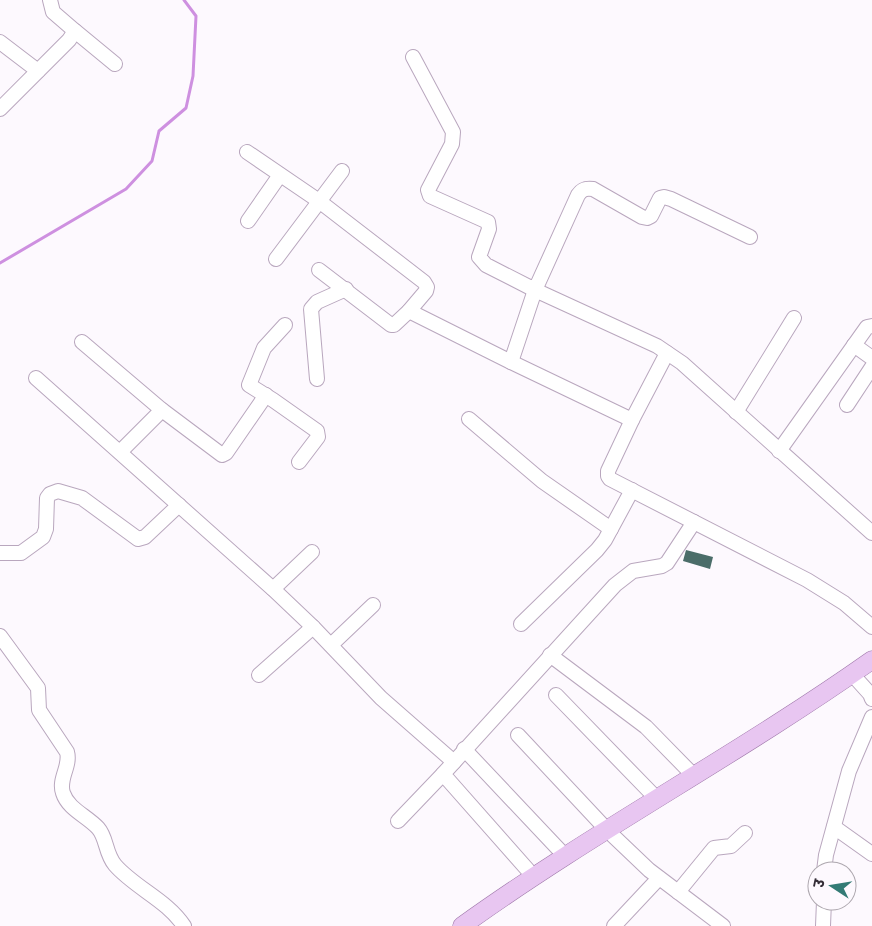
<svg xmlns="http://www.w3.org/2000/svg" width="872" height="926" font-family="Poppins,'Noto Sans Devanagari',sans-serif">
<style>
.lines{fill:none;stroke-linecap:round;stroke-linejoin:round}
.stream{stroke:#ce90e0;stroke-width:3}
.building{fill:#4b6d69}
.minor-casing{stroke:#b9a7be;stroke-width:16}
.major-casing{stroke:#9f78aa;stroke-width:19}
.minor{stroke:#fff;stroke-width:14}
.major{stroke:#e8c6f1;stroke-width:18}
</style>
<rect width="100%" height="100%" fill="#fdf9fe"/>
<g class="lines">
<polyline class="stream" points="0,263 126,189 152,161 159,131 186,108 193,76 196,16 184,0"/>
</g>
<polygon class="building" points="686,550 713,557 710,569 683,561"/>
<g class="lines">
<g class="minor-casing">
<g id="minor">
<polyline points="50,0 53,12 75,31 115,64"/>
<polyline points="0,42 38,71"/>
<path d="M413,57l40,75 -1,12 -24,46 2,6 58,26 1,7 -10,28 7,8 49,25 43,-95c4,-6 8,-7 15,-6l49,28 5,1 4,-2 9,-18 4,-1 7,2 79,38"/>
<polyline points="0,109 69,40 75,31"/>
<polyline points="247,152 319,201 424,282 427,287 426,291 409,311 511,362 535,290 657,346 682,363 872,533"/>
<polyline points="248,221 280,175"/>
<polyline points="276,259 342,171"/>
<polyline points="319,270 391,325 394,325 409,311"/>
<polyline points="285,325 264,348 249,385 273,400 317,431 318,437 299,462"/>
<polyline points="82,342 162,410 222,455 226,453 266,395"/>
<polyline points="854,345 872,358"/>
<polyline points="511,362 632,420 667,353"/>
<polyline points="36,378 273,589 313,627 381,698 454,762 443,774 534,877"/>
<polyline points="317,379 311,309 317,302 346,289"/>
<polyline points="847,405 872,367"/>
<polyline points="736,412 794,318"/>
<polyline points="469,419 542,481 611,529"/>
<polyline points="632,420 608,471 608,476 610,479 807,580 844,603 872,627"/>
<polyline points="779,451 867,327 872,326"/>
<polyline points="120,452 162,410"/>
<polyline points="0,553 21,553 43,537 46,529 47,498 50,494 58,491 82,498 138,539 145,537 179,505"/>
<polyline points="273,589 312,552"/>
<polyline points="521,624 597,550 605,540 632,490"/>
<path d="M0,636l38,52 1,22 28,42c4,14 -9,27 -4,41 5,16 24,23 35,35 9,10 7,25 17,37 20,23 52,35 69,61"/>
<polyline points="331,645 373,605"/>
<polyline points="550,655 646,727 694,776"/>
<polyline points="852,674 870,694 872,699"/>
<polyline points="259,675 313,627"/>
<polyline points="556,695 657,799"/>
<polyline points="518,735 607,830 649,870 723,926"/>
<polyline points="464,749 565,856"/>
<polyline points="454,762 615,585 633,571 662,566 667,563 694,522"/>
<polyline points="398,821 443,774"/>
<polyline points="834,827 872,854"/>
<polyline points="824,871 826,855 849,771 872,717"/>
<polyline points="678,892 714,848 731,846 745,833"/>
<polyline points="614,926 659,878"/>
<polyline points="823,926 824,901"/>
</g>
</g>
<g class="major-casing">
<path id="major" d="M462,926c132,-95 277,-172 410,-266"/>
</g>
<use href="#minor" class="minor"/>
<use href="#major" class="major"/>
</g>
<g transform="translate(832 886) rotate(282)"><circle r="24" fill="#fdf9fe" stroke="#ada7ae"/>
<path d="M0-4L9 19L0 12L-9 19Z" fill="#337b75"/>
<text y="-8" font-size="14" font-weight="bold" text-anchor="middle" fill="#342d36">उ</text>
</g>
</svg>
